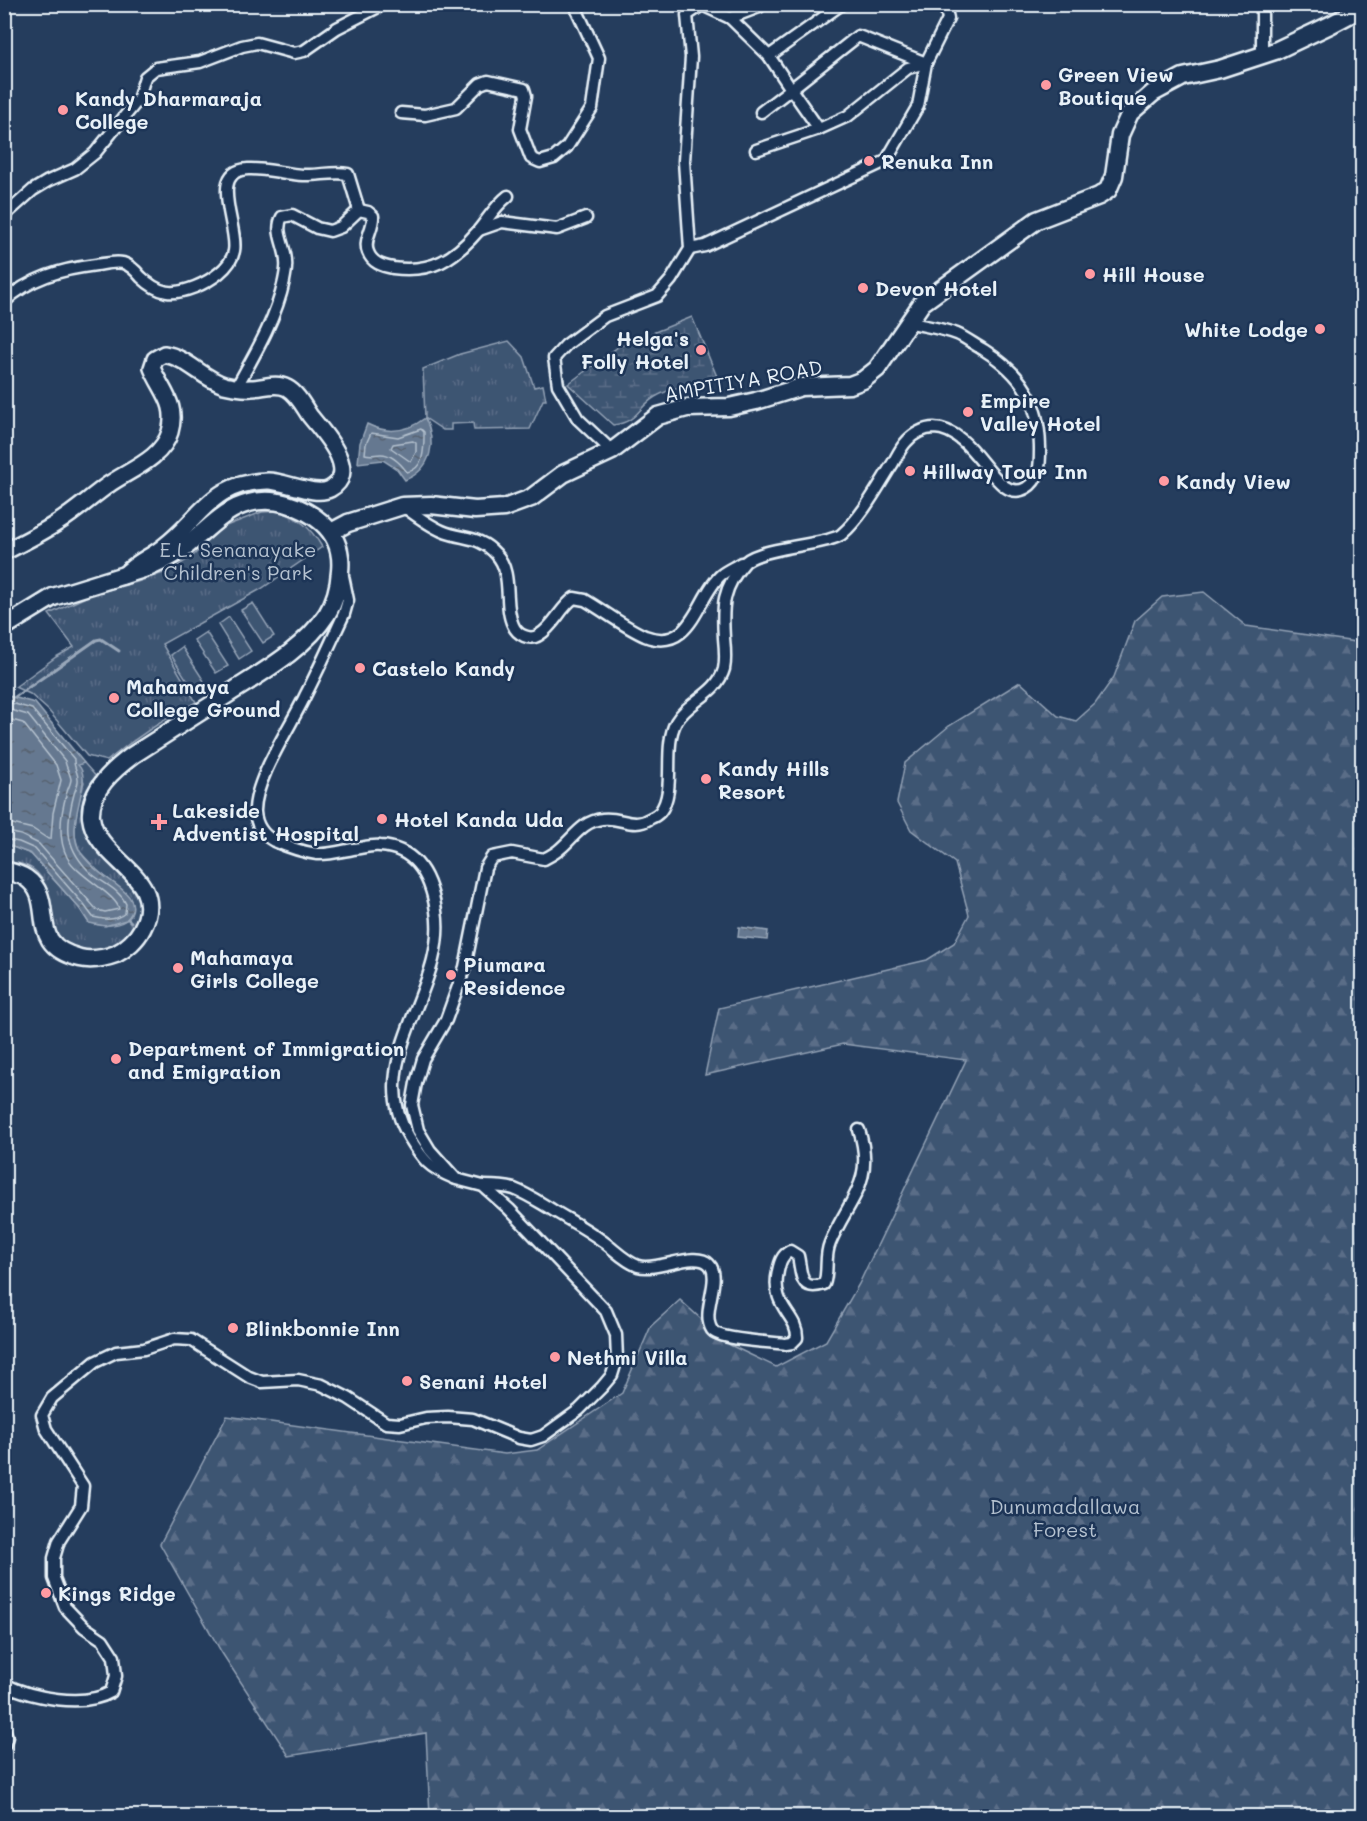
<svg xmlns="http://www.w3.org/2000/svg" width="1367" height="1821" font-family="Mali,sans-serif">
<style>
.grass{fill:url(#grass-tufts);stroke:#93a2b5;stroke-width:1.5}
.forest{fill:url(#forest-firs);stroke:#93a2b5;stroke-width:1.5}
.wetland{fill:url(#wetland-marsh);stroke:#93a2b5;stroke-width:1.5}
.garden{fill:#3e5472;stroke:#93a2b5;stroke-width:1.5}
.water{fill:url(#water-ripples);stroke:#99a8ba;stroke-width:1.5}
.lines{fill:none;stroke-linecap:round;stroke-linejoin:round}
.shore{stroke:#b4c1ce;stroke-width:1.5}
.stream{stroke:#99a8ba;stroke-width:3}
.minor-casing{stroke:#e8f1f8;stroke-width:15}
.secondary-casing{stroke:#e8f1f8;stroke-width:20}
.primary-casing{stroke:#e8f1f8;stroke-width:21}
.minor{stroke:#1d3557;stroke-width:10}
.secondary{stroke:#1d3557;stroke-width:15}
.primary{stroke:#1d3557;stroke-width:16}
.poi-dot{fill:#ff9aa2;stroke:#1d3557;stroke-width:2}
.labels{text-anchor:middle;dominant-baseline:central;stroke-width:5;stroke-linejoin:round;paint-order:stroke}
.poi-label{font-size:20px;font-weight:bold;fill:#e8f1f8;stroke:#1d3557;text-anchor:start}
.street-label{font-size:20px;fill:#e8f1f8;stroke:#1d3557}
.park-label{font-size:20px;fill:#b5c2d0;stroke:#1d3557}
</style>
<defs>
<pattern id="grass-tufts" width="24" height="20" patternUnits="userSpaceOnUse" patternTransform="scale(1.5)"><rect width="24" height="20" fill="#3e5472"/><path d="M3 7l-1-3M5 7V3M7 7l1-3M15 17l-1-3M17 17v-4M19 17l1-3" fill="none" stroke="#5a6d87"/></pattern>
<pattern id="forest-firs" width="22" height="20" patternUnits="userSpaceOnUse" patternTransform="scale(1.5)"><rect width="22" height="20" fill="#3e5472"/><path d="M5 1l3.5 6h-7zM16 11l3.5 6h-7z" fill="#5a6d87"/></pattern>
<pattern id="wetland-marsh" width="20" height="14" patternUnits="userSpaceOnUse" patternTransform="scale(1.5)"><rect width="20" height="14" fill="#3e5472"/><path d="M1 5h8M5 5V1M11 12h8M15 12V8" fill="none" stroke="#5a6d87"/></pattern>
<pattern id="water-ripples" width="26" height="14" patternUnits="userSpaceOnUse" patternTransform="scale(1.5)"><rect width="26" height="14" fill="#657890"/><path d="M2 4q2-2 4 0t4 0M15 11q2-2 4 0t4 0" fill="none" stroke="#576270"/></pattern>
</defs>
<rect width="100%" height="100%" fill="#253d5d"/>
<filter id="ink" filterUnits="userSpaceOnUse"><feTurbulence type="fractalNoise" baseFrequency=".0167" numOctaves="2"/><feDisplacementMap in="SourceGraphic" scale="12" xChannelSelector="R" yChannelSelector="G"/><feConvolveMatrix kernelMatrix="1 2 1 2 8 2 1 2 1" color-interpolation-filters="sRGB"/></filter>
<g filter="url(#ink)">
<g class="grass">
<polygon points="509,341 524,357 534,387 543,385 546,400 543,400 530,429 474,430 473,423 451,424 451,430 443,430 425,418 423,369 460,354"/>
<path d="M277,511c21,5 34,17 45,36l-61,42 -99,55 34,58c-32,17 -61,36 -89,59l-20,-5 -39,-46 -18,-16 -15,-7 41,-30 18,-10 -25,-33 41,-19 47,-13 35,-12 22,-15 24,-26 44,-17z"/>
<path d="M84,763l15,17c-4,11 -13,24 -14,35 -5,30 30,49 47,67 6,7 8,18 12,26l-7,19 -21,19 -21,8 -31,-6c-3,-5 -7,-11 -9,-16 -4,-9 -4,-19 -5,-28 -4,-28 -16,-42 -45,-42v-18l26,10 49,55 9,14c15,3 30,5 42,-7l-23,-37 -11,-9 -18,-19 -4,-15v-20l9,-34 -7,-18z"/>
</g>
<polygon class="forest" points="1204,592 1246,626 1362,643 1362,1816 430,1816 426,1733 289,1756 222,1653 160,1544 227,1416 505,1454 537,1450 622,1393 651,1326 680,1300 730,1345 776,1367 826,1341 859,1284 966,1060 843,1044 705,1075 719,1008 927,960 954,943 969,915 955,863 911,830 897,803 905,763 949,726 1020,682 1058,716 1076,721 1095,704 1114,677 1135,621 1162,597"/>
<path class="wetland" d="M692,317l26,62c-21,4 -44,7 -63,18 -18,11 -17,25 -42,28l-45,-41 50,-37z"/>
<g class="garden">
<polygon points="253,603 274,636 263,643 241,610"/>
<polygon points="229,617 251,651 239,659 218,625"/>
<polygon points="206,632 228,666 216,673 194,640"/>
<polygon points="182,647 204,681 192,688 171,655"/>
</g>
<g class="water">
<path d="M425,418c12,24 7,51 -20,62l-8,-11 -14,-9 -25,3 2,-20 7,-19c20,10 40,8 58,-6z"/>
<path d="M5,695l30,8 49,60 -6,2c17,15 -16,60 3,88 5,7 12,14 19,20 14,11 47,27 26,47l-21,6 -16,-3 -9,-14 -49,-55 -26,-10z"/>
<polygon points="739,927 768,931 767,940 738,937"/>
</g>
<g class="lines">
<g class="shore">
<path d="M421,429l3,3c0,15 1,37 -17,40 -6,-8 -16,-18 -26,-18 -6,0 -10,2 -16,0l1,-10 5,-11 27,4z"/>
<polygon points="413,441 416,443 416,452 411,462 391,448 393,444"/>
<path d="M4,701l28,8 42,50c-1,9 5,14 4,22 0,4 -3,9 -4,13 -9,34 -9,55 18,80 12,10 27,15 34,30l-1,9c-9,8 -21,7 -32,4l-9,-12 -49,-56 -16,-7 -15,-3"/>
<path d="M4,708l24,7 37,46c1,7 5,12 6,18 0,4 -3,9 -4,13 -6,20 -10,45 0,65 9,18 50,38 52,52l-14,3 -8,-2 -58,-66 -18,-9 -17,-4"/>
<polyline points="4,718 23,723 56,765 61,780 53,813 51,839 48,839 33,829 4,822"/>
</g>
<g class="stream">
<polyline points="15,697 96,640 101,639 119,651"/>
<polyline points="128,919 131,922"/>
</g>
<g class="minor-casing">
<g id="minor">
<polyline points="730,18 759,7 761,4"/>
<polyline points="1262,55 1262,4"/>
<polyline points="769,56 842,4"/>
<polyline points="761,112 791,89 819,129"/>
<polyline points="401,113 425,115 456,108 480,84 488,81 524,89 526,96 520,129 531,158 540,162 554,158 567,147 592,108 599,58 574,4"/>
<polyline points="756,150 819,129 848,116 908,68 926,63"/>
<polyline points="4,216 33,190 48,181 75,169 95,153 138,100 145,77 156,68 200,62 242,46 257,43 294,53 304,51 337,28 384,4"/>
<polyline points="479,230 502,222 557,229 586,218"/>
<polyline points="690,249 705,246 886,161 918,106 926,63 948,19 945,4"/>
<path d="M4,302c25,-24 58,-33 92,-37 8,-1 19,-4 27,-2 7,2 14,9 18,14 18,17 31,19 54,10 15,-6 36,-19 39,-36 5,-23 -27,-80 14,-82 18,-1 37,5 55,6 14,1 31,-4 45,-1l11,36"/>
<path d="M236,388c19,-34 40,-69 48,-107 1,-6 3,-13 2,-19 0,-16 -12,-30 -4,-45l10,-2 25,13 13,3 11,-4 18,-17 9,2 5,4c1,12 -10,24 -5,36 4,11 14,14 25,16 39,5 61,-9 85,-37 10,-12 17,-25 30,-35"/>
<polyline points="612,451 578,419 558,385 554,358 566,345 605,316 657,296 671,280 690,249 684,161 691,57 687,15 702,5 730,18 769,56 791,89 858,36 926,63"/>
<path d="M403,506c12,9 25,19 39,25 21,9 37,4 54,23 18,19 7,51 17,71 4,10 17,16 26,10 15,-9 21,-27 35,-37l11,2c19,11 41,28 60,36 47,18 52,-40 76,-61 6,-5 14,-8 20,-12"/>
<path d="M343,576l5,24 -4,14c-13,28 -25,55 -39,82 -14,30 -51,84 -50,116 1,13 8,23 19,29 14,6 28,11 43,13 11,1 25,-3 36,-5 9,-1 18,-4 27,-3 37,2 51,32 56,65 13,77 -74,149 -27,226 14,23 20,31 45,41"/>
<path d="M483,1186c11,0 21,0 31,3 13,5 25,13 37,20 16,10 34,19 50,31 12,8 23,21 37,26 20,6 57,-16 71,-2 14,14 -9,48 3,66 7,10 59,12 74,14l6,-1 5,-5c1,-24 -27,-30 -19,-67 2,-9 4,-16 12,-20l8,5c4,18 1,36 26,28 5,-13 0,-27 6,-41 18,-43 46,-61 29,-113"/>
<path d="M4,1684c28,14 80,24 107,8l5,-16 -2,-19 -11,-17 -19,-13 -19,-20 -11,-29v-20l5,-17 22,-35 2,-20 -37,-57 -4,-14 10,-17 43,-36 21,-10 28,-3 30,-10 17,1 58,37 13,5 36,-2 24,5 26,13 38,25 14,1 26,-6 22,-1 25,2 46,19 12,2 12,-4 36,-26 23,-23 10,-12 5,-16 -1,-24 -10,-24 -97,-102 -26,-23 -27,-7 -26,-29 -12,-20 -6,-25 4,-22 7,-24 23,-39 19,-53 20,-99 7,-11 20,-4 32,6c6,-3 12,-6 17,-11 13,-11 22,-27 41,-29 19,-3 30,11 49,-1 3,-1 7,-4 9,-6 17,-22 2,-64 16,-90 12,-21 41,-28 48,-53 2,-9 1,-21 0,-31 -2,-32 -2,-50 21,-76 12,-12 64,-17 83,-22 5,-2 11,-3 14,-6 20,-17 37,-49 51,-71 4,-7 8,-16 14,-22 6,-7 17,-13 27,-13 43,1 61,78 92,60 15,-9 14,-26 14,-41 -1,-46 -18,-73 -56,-97 -9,-5 -18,-12 -27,-16 -16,-6 -34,-8 -50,-12"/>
<polyline points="4,1729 7,1737 4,1746"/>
</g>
</g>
<g class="secondary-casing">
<path id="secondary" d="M4,552c18,-9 36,-18 53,-29 18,-11 34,-26 51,-38 21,-15 54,-26 62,-53 8,-28 -8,-40 -18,-64l3,-9 9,-5c22,3 38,24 60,31 9,2 18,4 27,3 12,0 25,-6 36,0 10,5 17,19 23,28 13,16 51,56 20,73 -15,8 -45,-8 -62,-8 -58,1 -66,37 -105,66 -15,12 -26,14 -40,29"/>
</g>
<g class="primary-casing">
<g id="primary">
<polyline points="331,532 348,523 402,506 431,505 475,510 504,508 531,498 563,474 612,451 658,416 687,408 729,407 756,401 801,387 850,385 863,380 877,369 922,303 1037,220 1099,196 1108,190 1114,176 1120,135 1130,113 1153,93 1183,77 1220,69 1275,51 1330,25 1362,8"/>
<path d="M4,627l49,-30 97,-30c17,-7 33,-17 46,-29 17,-14 32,-30 53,-35 25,-7 53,3 72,19 15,13 21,30 19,49 -1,16 -4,29 -13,43 -22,34 -61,56 -94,77 -34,22 -67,43 -100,64 -19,14 -44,35 -42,62 5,45 79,59 51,112 -5,10 -16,20 -26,25 -11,4 -23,7 -36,4 -57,-14 -21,-57 -54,-80 -6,-4 -15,-6 -22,-8"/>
</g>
</g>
<use href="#minor" class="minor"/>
<use href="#secondary" class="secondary"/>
<use href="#primary" class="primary"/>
</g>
</g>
<g class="poi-dot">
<circle cx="1046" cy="85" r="6"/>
<circle cx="63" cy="110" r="6"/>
<circle cx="869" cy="161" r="6"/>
<circle cx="1090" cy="274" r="6"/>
<circle cx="863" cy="288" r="6"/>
<circle cx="1320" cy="329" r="6"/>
<circle cx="701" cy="350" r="6"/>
<circle cx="968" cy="412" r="6"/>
<circle cx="910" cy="471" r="6"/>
<circle cx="1164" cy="481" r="6"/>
<circle cx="360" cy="668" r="6"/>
<circle cx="114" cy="698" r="6"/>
<circle cx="706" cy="779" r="6"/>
<circle cx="382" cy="819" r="6"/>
<path d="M156 813h6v6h6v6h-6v6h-6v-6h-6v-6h6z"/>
<circle cx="178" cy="968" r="6"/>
<circle cx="451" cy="975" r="6"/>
<circle cx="116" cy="1059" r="6"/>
<circle cx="233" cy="1328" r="6"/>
<circle cx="555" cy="1357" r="6"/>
<circle cx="407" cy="1381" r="6"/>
<circle cx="46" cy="1593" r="6"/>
</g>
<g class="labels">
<g class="poi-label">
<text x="1058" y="74">Green View<tspan x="1058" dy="23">Boutique</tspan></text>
<text x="75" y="98">Kandy Dharmaraja<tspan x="75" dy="23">College</tspan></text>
<text x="881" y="161">Renuka Inn</text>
<text x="1102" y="274">Hill House</text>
<text x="875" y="288">Devon Hotel</text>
<text x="1308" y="329" text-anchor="end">White Lodge</text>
<text x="689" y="338" text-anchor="end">Helga's<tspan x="689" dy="23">Folly Hotel</tspan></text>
<text x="980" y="400">Empire<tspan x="980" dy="23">Valley Hotel</tspan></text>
<text x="922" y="471">Hillway Tour Inn</text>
<text x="1176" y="481">Kandy View</text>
<text x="372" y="668">Castelo Kandy</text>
<text x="126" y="686">Mahamaya<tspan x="126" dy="23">College Ground</tspan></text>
<text x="718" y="768">Kandy Hills<tspan x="718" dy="23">Resort</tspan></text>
<text x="172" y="810">Lakeside<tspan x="172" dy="23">Adventist Hospital</tspan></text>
<text x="394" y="819">Hotel Kanda Uda</text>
<text x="190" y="957">Mahamaya<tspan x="190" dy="23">Girls College</tspan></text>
<text x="463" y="964">Piumara<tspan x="463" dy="23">Residence</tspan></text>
<text x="128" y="1048">Department of Immigration<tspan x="128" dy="23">and Emigration</tspan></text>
<text x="245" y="1328">Blinkbonnie Inn</text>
<text x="567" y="1357">Nethmi Villa</text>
<text x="419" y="1381">Senani Hotel</text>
<text x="58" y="1593">Kings Ridge</text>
</g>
<g class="street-label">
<text transform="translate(743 380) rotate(-10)">AMPITIYA ROAD</text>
</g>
<g class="park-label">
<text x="238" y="549">E.L. Senanayake<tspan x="238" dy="23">Children's Park</tspan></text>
<text x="1065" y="1506">Dunumadallawa<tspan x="1065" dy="23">Forest</tspan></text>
</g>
</g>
<rect width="1367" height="1821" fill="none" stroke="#1d3557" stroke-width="24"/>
<rect x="12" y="12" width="1343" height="1797" fill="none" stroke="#e8f1f8" stroke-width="2" filter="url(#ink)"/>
</svg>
